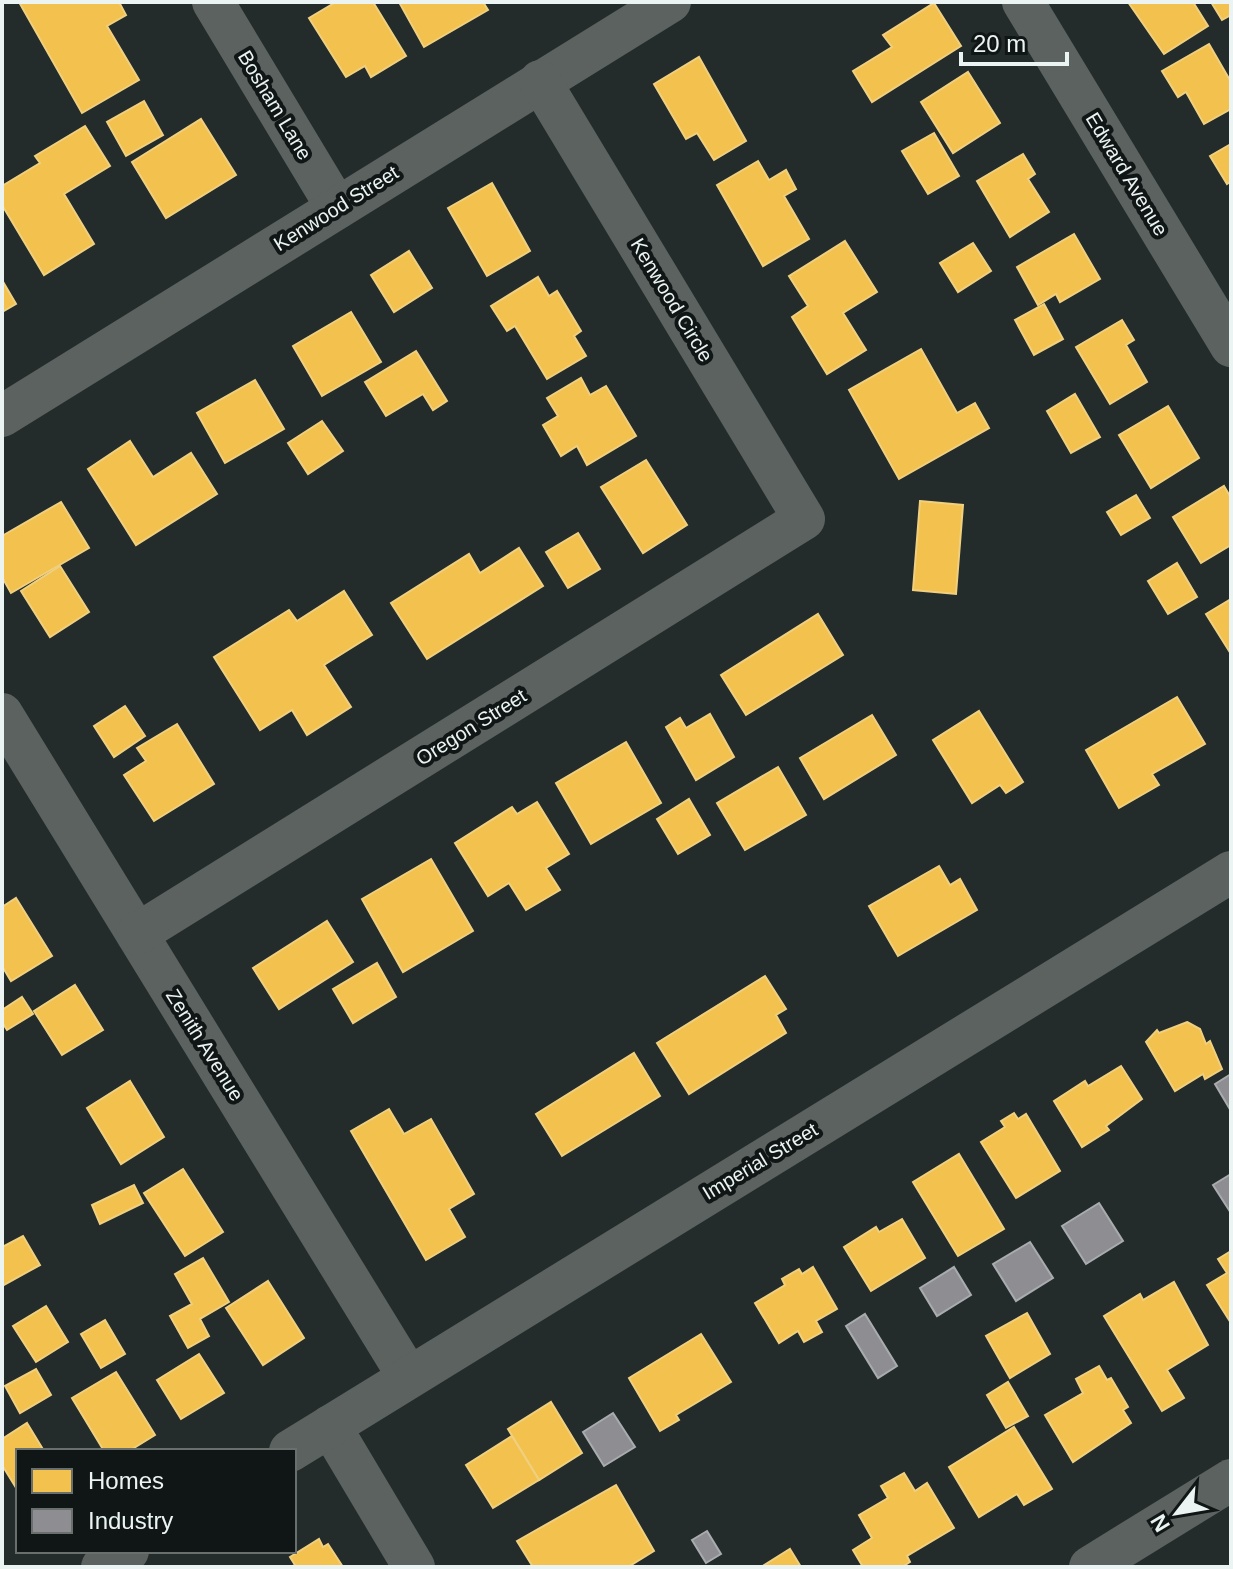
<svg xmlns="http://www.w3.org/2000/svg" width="1233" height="1569" font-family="Arial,sans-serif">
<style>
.homes{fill:#f2c14e;stroke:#f0d07f;stroke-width:2}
.industry{fill:#8d8d92;stroke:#a9acaf;stroke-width:2}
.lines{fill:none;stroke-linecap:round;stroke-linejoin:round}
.street{stroke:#5b6260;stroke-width:42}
.labels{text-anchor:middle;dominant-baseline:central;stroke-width:8;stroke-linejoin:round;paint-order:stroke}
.street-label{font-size:20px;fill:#ebf4f2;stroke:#101615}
</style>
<rect width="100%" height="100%" fill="#242c2b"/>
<g class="homes">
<polygon points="19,2 119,2 126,15 107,26 139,80 82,113"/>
<polygon points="336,2 373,2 406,56 371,77 365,66 346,77 309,18"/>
<polygon points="399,2 483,2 488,10 424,47"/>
<polygon points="1128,2 1193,2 1208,26 1164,54"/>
<polygon points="1211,2 1231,2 1231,15 1222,20"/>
<polygon points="934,3 961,46 872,102 853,71 892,47 883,35"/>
<polygon points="1209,44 1231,82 1231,109 1204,124 1186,92 1178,97 1162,71"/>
<polygon points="699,57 746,141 714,160 697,133 686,139 654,84"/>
<polygon points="968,72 1000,123 953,153 921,102"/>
<polygon points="144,101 163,135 126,156 107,122"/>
<polygon points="201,119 236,175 166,218 132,162"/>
<polygon points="85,126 110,166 64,194 94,244 44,275 2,205 2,186 40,163 35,156"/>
<polygon points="934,133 959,176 928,194 902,151"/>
<polygon points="1231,144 1231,181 1227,184 1210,156"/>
<polygon points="1023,154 1035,174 1028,179 1049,212 1010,237 977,181"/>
<polygon points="758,161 769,180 786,170 796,189 784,196 809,239 763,266 717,185"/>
<polygon points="492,183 530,251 487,276 448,208"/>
<polygon points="1074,234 1100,279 1060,302 1056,294 1038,305 1017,267"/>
<polygon points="845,241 877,292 843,313 866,350 827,374 792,317 808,306 789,276"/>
<polygon points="973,243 991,271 958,292 940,263"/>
<polygon points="409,251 432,288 394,312 371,275"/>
<polygon points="538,277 549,296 557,291 581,331 574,336 586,356 547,379 515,326 507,331 491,306"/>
<polygon points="2,280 16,304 2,312"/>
<polygon points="1044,304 1063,339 1034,355 1015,320"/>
<polygon points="351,312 381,362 322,396 293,346"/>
<polygon points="1122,320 1134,340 1126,345 1147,382 1110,404 1076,347"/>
<polygon points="921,349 957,413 975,403 989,428 899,479 849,390"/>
<polygon points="416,351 447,401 433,410 423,394 386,416 365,382"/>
<polygon points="581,378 590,395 606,386 636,436 587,465 577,446 561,456 543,425 558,416 547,398"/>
<polygon points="255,380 284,429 225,463 197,413"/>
<polygon points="1075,394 1100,437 1071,453 1047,411"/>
<polygon points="1168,406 1199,458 1151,488 1119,435"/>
<polygon points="322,421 343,451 308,474 288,443"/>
<polygon points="130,441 153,477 191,453 217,494 136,545 88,469"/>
<polygon points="646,460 687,525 643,553 601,487"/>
<polygon points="1224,486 1231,498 1231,545 1201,563 1173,517"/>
<polygon points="1136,495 1150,518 1121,535 1107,512"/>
<polygon points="920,501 963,505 956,594 913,590"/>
<polygon points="61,502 89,548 11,593 2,577 2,536"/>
<polygon points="578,533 600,569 568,588 546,552"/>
<polygon points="519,548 543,586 427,659 391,603 469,554 480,573"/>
<polygon points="1177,563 1197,597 1168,614 1148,581"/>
<polygon points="60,566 89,612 50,637 21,591"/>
<polygon points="344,591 372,635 324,665 351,707 307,735 292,710 260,730 214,657 289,610 297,621"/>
<polygon points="1231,599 1231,654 1206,614"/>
<polygon points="818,614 843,655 746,715 721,675"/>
<polygon points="1177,697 1205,744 1152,774 1159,785 1119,808 1086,750"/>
<polygon points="125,706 145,736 114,757 94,726"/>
<polygon points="979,711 1023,782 1006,793 1000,785 972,803 933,740"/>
<polygon points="710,714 734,757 696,780 666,727 680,718 686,728"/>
<polygon points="872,715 896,755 824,799 800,758"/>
<polygon points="177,724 214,784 154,821 124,775 146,761 137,748"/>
<polygon points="626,742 661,803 591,844 556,783"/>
<polygon points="778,767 806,815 745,850 717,803"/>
<polygon points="689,799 710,835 678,854 657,819"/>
<polygon points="537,802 569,854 546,868 560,890 526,910 509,883 488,896 455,843 512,807 517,814"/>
<polygon points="431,859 473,931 403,972 362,899"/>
<polygon points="939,866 950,885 960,879 977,910 898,956 869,906"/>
<polygon points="16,898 52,956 11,981 2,966 2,907"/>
<polygon points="327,921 353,962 279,1009 253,968"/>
<polygon points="377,963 396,997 353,1023 333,989"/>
<polygon points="765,976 786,1009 776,1015 786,1033 689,1094 657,1043"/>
<polygon points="75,985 103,1030 62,1055 34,1011"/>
<polygon points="22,997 33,1014 7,1030 2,1022 2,1010"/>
<polygon points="1187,1022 1200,1029 1206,1044 1210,1041 1222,1069 1205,1079 1203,1074 1175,1091 1146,1042 1157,1030 1159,1033"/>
<polygon points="634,1053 660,1096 562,1156 536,1114"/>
<polygon points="1121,1066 1142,1099 1106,1126 1109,1130 1082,1147 1054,1101 1085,1081 1088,1086"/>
<polygon points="130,1081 164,1137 121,1164 87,1108"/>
<polygon points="389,1109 404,1134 431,1119 474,1194 449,1209 465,1237 426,1260 351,1131"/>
<polygon points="1014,1113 1018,1119 1026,1114 1060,1171 1016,1198 981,1142 1005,1127 1001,1121"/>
<polygon points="959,1154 1004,1229 958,1256 913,1182"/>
<polygon points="183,1169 223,1232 185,1256 144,1193"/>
<polygon points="134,1185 143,1203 100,1224 92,1205"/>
<polygon points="902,1219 925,1258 871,1291 844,1247 876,1227 879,1232"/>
<polygon points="23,1236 40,1265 2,1286 2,1247"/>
<polygon points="1231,1251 1231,1323 1207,1285 1227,1273 1218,1259"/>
<polygon points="203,1258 229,1302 200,1319 209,1336 188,1348 170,1316 192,1304 175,1274"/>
<polygon points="813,1267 837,1309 816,1321 822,1332 804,1342 798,1331 779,1343 755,1303 785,1285 782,1279 799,1269 802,1274"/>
<polygon points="268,1281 304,1338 263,1365 226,1308"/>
<polygon points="1174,1282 1208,1345 1167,1370 1184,1398 1162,1411 1104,1316 1140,1294 1143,1300"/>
<polygon points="46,1306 68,1342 36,1362 13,1326"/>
<polygon points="1027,1313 1050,1354 1010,1378 986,1336"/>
<polygon points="105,1320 125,1354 101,1368 81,1334"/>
<polygon points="701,1334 731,1382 676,1415 679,1420 660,1431 629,1378"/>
<polygon points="199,1354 224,1393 181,1419 157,1380"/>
<polygon points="1099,1366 1107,1380 1111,1378 1128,1407 1123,1410 1131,1423 1073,1462 1045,1415 1083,1393 1076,1379"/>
<polygon points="36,1369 51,1395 20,1413 5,1386"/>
<polygon points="116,1372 155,1435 129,1451 104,1451 72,1398"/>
<polygon points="1008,1382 1028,1416 1006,1428 987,1395"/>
<polygon points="551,1402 582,1453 539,1480 508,1429"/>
<polygon points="27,1423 44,1451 18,1451 18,1491 2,1465 2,1439"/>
<polygon points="1014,1427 1052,1489 1024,1505 1017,1494 979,1517 949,1467"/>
<polygon points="512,1436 539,1480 493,1508 466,1465"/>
<polygon points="904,1473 915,1491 927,1483 954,1528 907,1556 910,1562 902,1567 863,1567 853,1550 872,1538 859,1515 888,1498 881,1486"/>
<polygon points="616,1485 654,1551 628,1567 533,1567 517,1541"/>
<polygon points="319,1539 323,1547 328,1544 343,1567 291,1567 295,1565 290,1557"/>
<polygon points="790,1549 801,1567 761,1567"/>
</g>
<g class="industry">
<polygon points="1231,1074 1231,1111 1215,1084"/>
<polygon points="1231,1174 1231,1213 1213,1185"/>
<polygon points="1099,1203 1123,1241 1086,1264 1062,1226"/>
<polygon points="1030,1242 1053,1278 1016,1301 993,1264"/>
<polygon points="954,1267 971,1295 937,1316 920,1288"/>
<polygon points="865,1314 897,1366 878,1378 846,1326"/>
<polygon points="613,1413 635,1447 604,1466 583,1432"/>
<polygon points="707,1531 721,1554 706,1563 692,1540"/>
</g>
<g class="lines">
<g class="street">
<polyline points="213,2 337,208"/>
<polyline points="1023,2 1231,346"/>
<polyline points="2,416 670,2"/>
<polyline points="2,714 408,1376"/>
<polyline points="137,934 804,519 540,81"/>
<polyline points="330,1426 414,1567"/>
<polyline points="290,1451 1231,872"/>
<polyline points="102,1567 128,1551"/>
<polyline points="1090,1567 1231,1480"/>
</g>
</g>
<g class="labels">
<g class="street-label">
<text transform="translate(275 105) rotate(59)">Bosham Lane</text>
<text transform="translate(1127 174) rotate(59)">Edward Avenue</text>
<text transform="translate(336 208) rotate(-32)">Kenwood Street</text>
<text transform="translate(672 300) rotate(59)">Kenwood Circle</text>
<text transform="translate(471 727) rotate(-32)">Oregon Street</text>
<text transform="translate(205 1045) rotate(58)">Zenith Avenue</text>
<text transform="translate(760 1161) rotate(-31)">Imperial Street</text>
</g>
</g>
<rect width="1233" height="1569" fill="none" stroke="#ebf4f2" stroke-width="8"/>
<rect x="16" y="1449" width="280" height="104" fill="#101615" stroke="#686f6d" stroke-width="2"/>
<rect x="32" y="1469" width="40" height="24" fill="#f2c14e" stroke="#686f6d" stroke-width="2"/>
<text x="88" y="1489" font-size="24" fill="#ebf4f2">Homes</text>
<rect x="32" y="1509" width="40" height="24" fill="#8d8d92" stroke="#686f6d" stroke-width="2"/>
<text x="88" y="1529" font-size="24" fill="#ebf4f2">Industry</text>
<g transform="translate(1177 1513) rotate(239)" stroke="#101615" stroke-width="6" paint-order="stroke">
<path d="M0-6L14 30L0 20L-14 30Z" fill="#ebf4f2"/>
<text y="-12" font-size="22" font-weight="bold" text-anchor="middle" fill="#ebf4f2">N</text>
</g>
<path d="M961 52v12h106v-12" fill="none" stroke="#ebf4f2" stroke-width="4"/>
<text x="973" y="52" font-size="24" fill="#ebf4f2" stroke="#101615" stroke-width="6" paint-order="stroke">20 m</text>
</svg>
